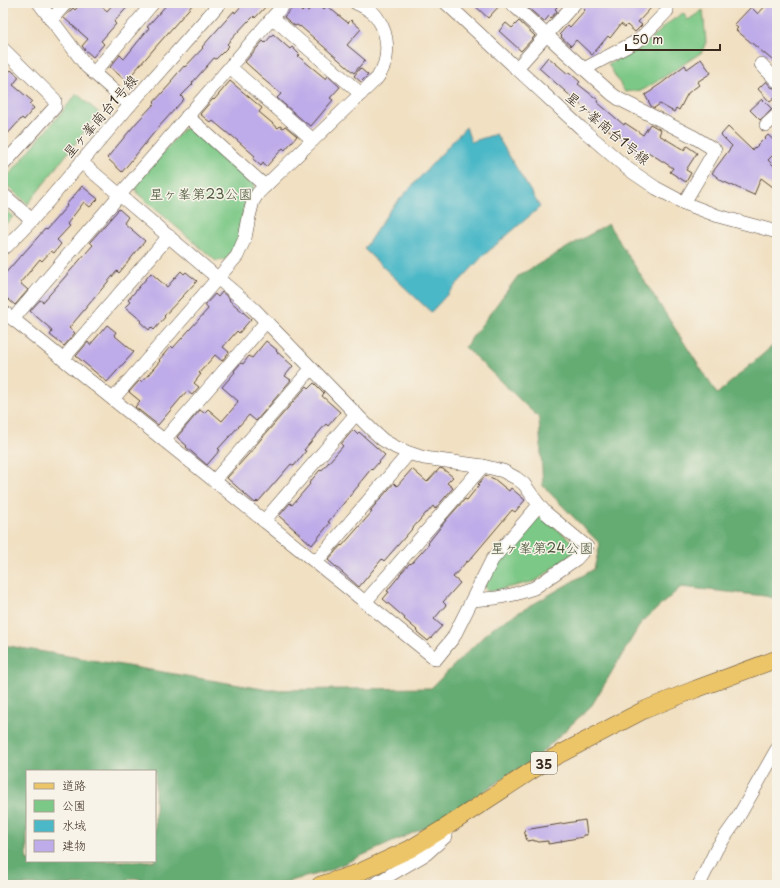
<svg xmlns="http://www.w3.org/2000/svg" width="780" height="888" font-family="'Playpen Sans','Klee One',sans-serif">
<style>
.green{fill:#7cc886;stroke:#5c7952}
.forest{fill:#65ac73;stroke:#506b48;fill-rule:evenodd}
.water{fill:#4bb8c7;stroke:#437172}
.building{fill:#beabe9}
.lines{fill:none;stroke-linecap:round;stroke-linejoin:round}
.minor-casing{stroke:#564537;stroke-width:14}
.major-casing{stroke:#564537;stroke-width:18}
.minor{stroke:#fff;stroke-width:13}
.major{stroke:#edc569;stroke-width:17}
.labels{text-anchor:middle;dominant-baseline:central;stroke-width:3;stroke-linejoin:round;paint-order:stroke}
.shield{fill:#f7f3e8;stroke:#73665b;stroke-width:1}
.shield-label{font-size:13px;font-weight:bold;fill:#3b2a1e}
.street-label{font-size:14px;fill:#3b2a1e;stroke:#f7f3e8}
.park-label{font-size:14px;fill:#4e593d;stroke:#f7f3e8}
</style>
<rect width="100%" height="100%" fill="#f7f3e8"/>
<filter id="ink" filterUnits="userSpaceOnUse"><feTurbulence type="fractalNoise" baseFrequency=".025" numOctaves="2"/><feDisplacementMap in="SourceGraphic" scale="8" xChannelSelector="R" yChannelSelector="G"/><feConvolveMatrix kernelMatrix="1 2 1 2 8 2 1 2 1" color-interpolation-filters="sRGB"/></filter>
<filter id="wash" filterUnits="userSpaceOnUse"><feTurbulence type="fractalNoise" baseFrequency=".012" numOctaves="4" result="noise"/><feDisplacementMap in="SourceGraphic" scale="16" xChannelSelector="R" yChannelSelector="G"/><feGaussianBlur stdDeviation="0.9" result="paint"/><feColorMatrix in="noise" values="0 0 0 0 0 0 0 0 0 0 0 0 0 0 0 0 0 1.4 0 .05"/><feComposite in="paint" operator="in"/></filter>
<g filter="url(#wash)">
<rect width="100%" height="100%" fill="#f1e0c2"/>
<g class="green">
<polygon points="703,10 706,42 702,52 675,70 643,90 625,92 608,64 637,50 659,32 664,26 683,13 688,20"/>
<polygon points="77,94 99,113 28,204 3,182"/>
<path d="M183,129h7l64,54v6c-5,7 -9,13 -11,22 -3,10 -3,21 -6,31 -3,7 -7,12 -12,18l-9,1 -79,-68 -2,-7z"/>
<polygon points="3,207 13,217 3,227"/>
<polygon points="543,517 575,544 575,552 536,581 489,592 484,586 496,564 536,518"/>
</g>
<path class="forest" d="M608,224l109,170 60,-52v257l-12,-3 -84,-9 -40,36 -49,82 -55,52 -104,67 -108,48 -51,13h-107l-33,-7 -26,7h-105v-240l266,45 162,-2 61,-60 102,-59 6,-25 -57,-58 -4,-68 -74,-71 53,-71zM27,771h128v90h-128z"/>
<polygon class="water" points="466,127 471,142 496,134 540,207 483,256 431,312 364,249 390,210"/>
<g id="blocks">
<g class="building">
<polygon points="81,3 98,3 107,11 114,3 131,3 114,22 116,24 101,41 104,44 93,57 85,50 82,46 88,39 64,18 73,8 75,10"/>
<polygon points="168,3 194,3 126,81 110,67 120,55 124,59 149,28 147,27"/>
<polygon points="244,3 269,3 255,18 254,16 248,22 248,21 227,44 229,46 216,59 214,58 192,83 193,84 181,96 184,99 157,129 122,172 107,158 137,122 155,103 154,102 172,82 171,81 184,66 185,67 203,48 202,47 234,11 235,13"/>
<polygon points="315,3 317,3 324,9 327,6 348,23 351,20 361,29 347,45 365,60 354,73 300,26 300,27 297,25 295,26 284,17 295,5 302,12 305,9 308,11"/>
<polygon points="472,3 502,3 488,18"/>
<polygon points="523,3 552,3 557,7 555,9 557,11 551,18 549,16 544,22"/>
<polygon points="583,3 645,3 651,8 638,22 642,25 635,32 627,25 625,27 621,24 610,38 608,36 592,55 576,40 571,46 561,37 562,36 560,34 568,25 570,27 585,10 582,7"/>
<polygon points="768,3 777,3 777,64 736,30 738,28 734,25 751,7 758,14"/>
<polygon points="519,21 535,36 521,51 499,31 506,23 512,28"/>
<polygon points="273,34 290,49 292,47 300,55 298,56 326,79 328,76 340,87 330,98 333,100 311,126 308,124 307,124 277,98 281,94 263,79 264,79 245,62 263,41 265,43"/>
<polygon points="548,57 568,74 569,72 580,82 578,84 598,100 597,102 624,125 625,123 643,135 650,124 661,130 659,135 684,150 687,146 697,153 686,170 691,173 686,182 670,172 673,168 648,152 645,157 633,150 635,148 611,132 539,68"/>
<polygon points="701,59 711,73 697,82 699,85 688,93 679,110 676,108 674,112 660,104 654,108 651,106 645,95 653,90 653,89 662,83 685,65 687,69"/>
<polygon points="360,68 368,75 361,82 354,76"/>
<polygon points="11,70 19,77 13,85 32,101 29,104 34,108 24,120 22,118 3,139 3,76 4,77"/>
<polygon points="230,81 262,108 259,112 278,128 280,126 283,128 285,126 297,136 285,150 283,148 266,167 263,163 261,166 253,159 255,156 231,135 231,136 213,121 211,123 200,114 213,99 214,100"/>
<polygon points="766,81 771,87 777,89 777,96 770,102 758,89"/>
<polygon points="762,99 772,109 760,120 750,110"/>
<polygon points="728,127 752,150 754,147 755,148 768,135 777,143 777,151 768,160 777,169 777,190 761,178 754,195 722,181 712,173 732,146 721,135"/>
<polygon points="82,186 98,199 90,207 84,202 67,224 70,226 57,240 61,244 54,253 51,251 42,261 40,259 20,283 28,290 15,305 3,295 3,276 22,254 22,255 45,229 46,230 67,206 66,205"/>
<polygon points="119,209 128,217 124,223 145,241 119,273 117,271 69,328 75,333 64,346 50,335 52,332 51,330 52,330 30,311 40,300 43,302 93,245 90,242"/>
<polygon points="181,271 184,274 186,272 197,281 164,316 165,317 154,330 151,327 149,330 140,322 142,321 125,307 130,302 128,300 151,273 167,287"/>
<polygon points="222,292 230,299 229,300 251,319 239,333 237,331 223,347 229,352 222,361 215,355 199,373 201,374 194,383 199,387 192,395 187,391 158,425 135,407 140,401 129,392 140,380 142,382 160,361 159,360 171,346 173,348 208,309 205,305 215,294 218,297"/>
<polygon points="107,325 116,332 114,335 134,352 107,382 76,356 88,342 90,345"/>
<polygon points="266,341 277,350 276,351 293,366 285,376 291,380 256,421 249,415 218,449 220,450 207,465 186,447 187,446 177,437 200,410 204,413 208,409 222,421 237,404 237,403 238,401 222,387 235,372 234,371 241,363 243,364 249,356 252,358"/>
<polygon points="314,383 324,393 322,396 340,412 328,426 326,424 304,450 306,451 294,466 291,464 258,502 257,501 255,503 227,478 256,446 255,446 307,386 309,388"/>
<polygon points="353,430 357,434 359,432 385,455 372,470 371,469 358,485 359,485 328,522 330,523 312,545 279,516 290,503 292,505 310,484 309,483 320,470 321,471 343,446 341,444"/>
<polygon points="440,468 443,469 453,477 447,483 453,488 435,509 433,506 427,513 426,513 384,561 382,559 359,587 328,560 341,545 342,546 372,512 370,511 394,483 397,486 412,469 427,482"/>
<polygon points="486,475 492,479 493,478 509,491 511,488 525,500 515,512 512,510 468,562 467,561 453,577 460,583 443,602 446,605 434,619 442,626 428,641 416,631 417,630 404,619 405,618 383,599 389,592 387,591 400,575 400,574 410,563 411,564 429,544 428,543 447,519 465,499 467,500 479,485 478,484"/>
<polygon points="585,820 587,835 583,835 583,837 561,841 561,842 548,844 548,841 538,842 537,841 534,841 534,840 527,841 524,830"/>
</g>
</g>
</g>
<g filter="url(#ink)">
<use href="#blocks" fill-opacity="0" stroke="#564537" stroke-width="1"/>
<g class="lines">
<g class="minor-casing">
<g id="minor">
<polyline points="39,3 87,67 130,105"/>
<polyline points="446,3 581,128 628,169 656,188 684,203 718,216 777,232"/>
<polyline points="511,3 612,94 619,99 694,137 715,150 684,203"/>
<polyline points="273,18 361,94"/>
<polyline points="51,20 66,3"/>
<polyline points="3,49 55,100 55,107 3,165"/>
<polyline points="761,64 777,81"/>
<polyline points="230,67 313,140"/>
<polyline points="516,69 575,3"/>
<polyline points="584,69 639,40 667,11 667,3"/>
<polyline points="94,73 153,3"/>
<polyline points="187,116 265,186"/>
<polyline points="766,125 777,115"/>
<polyline points="81,162 254,309 356,414 373,431 383,440 395,447 409,453 424,458 483,466 503,471 516,478 524,484 539,505 546,513 587,547 576,559 534,588 515,594 496,598 472,600"/>
<polyline points="3,194 32,220"/>
<polyline points="3,248 7,246 32,220 130,105 220,3"/>
<polyline points="3,311 436,659 453,638 492,560 539,505"/>
<polyline points="13,319 285,3"/>
<polyline points="63,359 169,236"/>
<path d="M113,399l124,-143 8,-18 4,-21 4,-16 5,-8 115,-111c2,-2 5,-4 6,-7 11,-16 10,-40 -1,-56 -4,-8 -14,-12 -22,-16"/>
<polyline points="164,440 266,322"/>
<polyline points="214,481 311,369"/>
<polyline points="264,521 356,414"/>
<polyline points="316,562 409,453"/>
<polyline points="365,602 483,466"/>
<polyline points="373,885 426,854 446,836 446,827"/>
<polyline points="699,885 717,848 736,821 777,749"/>
</g>
</g>
<g class="major-casing">
<polyline id="major" points="320,885 360,872 410,849 446,827 545,762 644,710 696,689 777,659"/>
</g>
<use href="#minor" class="minor"/>
<use href="#major" class="major"/>
</g>
</g>
<g class="labels">
<rect class="shield" x="531" y="752" width="26" height="22" rx="3"/>
<g class="shield-label">
<text x="544" y="763">35</text>
</g>
<g class="street-label">
<text transform="translate(100 116) rotate(-49)">星ヶ峯南台1号線</text>
<text transform="translate(608 128) rotate(40)">星ヶ峯南台1号線</text>
</g>
<g class="park-label">
<text x="201" y="193">星ヶ峯第23公園</text>
<text x="542" y="547">星ヶ峯第24公園</text>
</g>
</g>
<rect width="780" height="888" fill="none" stroke="#f7f3e8" stroke-width="16"/>
<rect x="26" y="770" width="130" height="92" fill="#f7f3e8" stroke="#aca397"/>
<rect x="34" y="783" width="20" height="6" fill="#edc569" stroke="#aca397"/>
<text x="62" y="790" font-size="12" fill="#3b2a1e">道路</text>
<rect x="34" y="800" width="20" height="12" fill="#7cc886" stroke="#aca397"/>
<text x="62" y="810" font-size="12" fill="#3b2a1e">公園</text>
<rect x="34" y="820" width="20" height="12" fill="#4bb8c7" stroke="#aca397"/>
<text x="62" y="830" font-size="12" fill="#3b2a1e">水域</text>
<rect x="34" y="840" width="20" height="12" fill="#beabe9" stroke="#aca397"/>
<text x="62" y="850" font-size="12" fill="#3b2a1e">建物</text>
<path d="M626 44v6h94v-6" fill="none" stroke="#3b2a1e" stroke-width="2"/>
<text x="632" y="44" font-size="12" fill="#3b2a1e" stroke="#f7f3e8" stroke-width="3" paint-order="stroke">50 m</text>
</svg>
